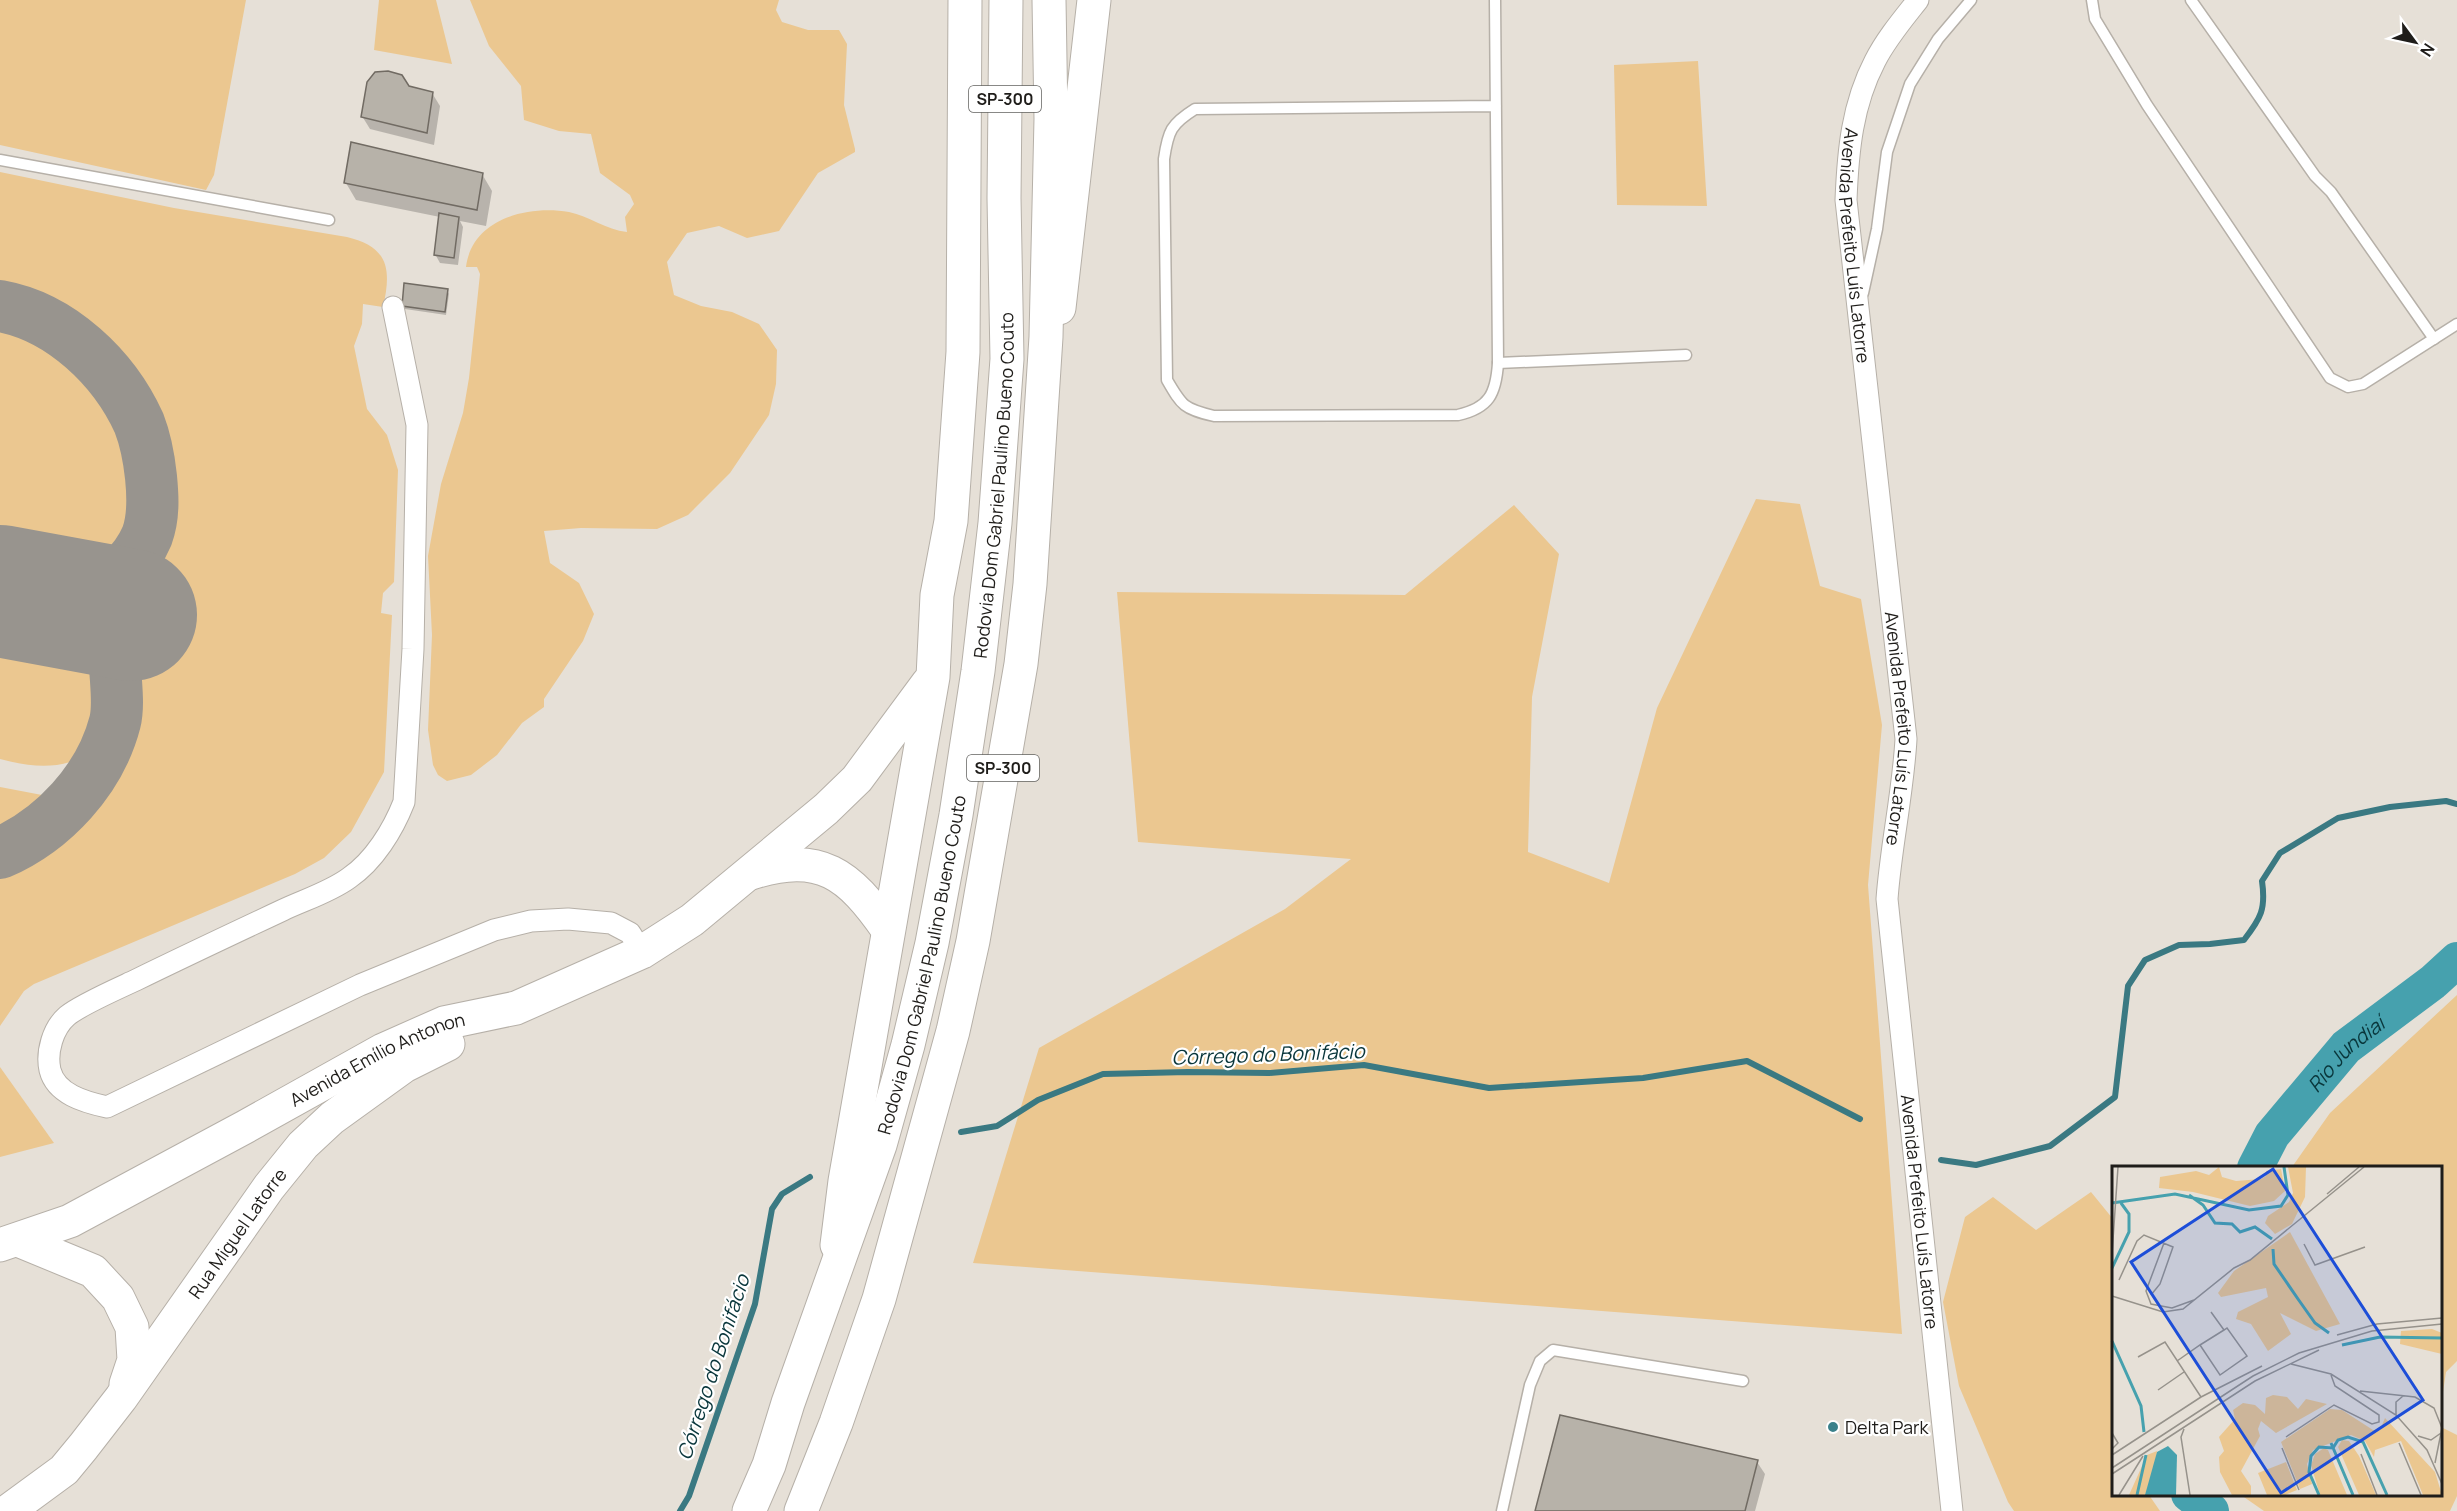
<svg xmlns="http://www.w3.org/2000/svg" width="2457" height="1511" font-family="Manrope,sans-serif">
<style>
.green{fill:#ebc790}
.shadow{fill:#0003}
.lines{fill:none;stroke-linecap:round;stroke-linejoin:round}
.stream{stroke:#3a7982;stroke-width:6}
.river{stroke:#46a1ae;stroke-width:36}
.taxiway{stroke:#98948e;stroke-width:52}
.runway{stroke:#98948e;stroke-width:132}
.building{fill:#b7b2a9;stroke:#716b63;stroke-width:1.5}
.service-casing{stroke:#b6b0a8;stroke-width:13}
.minor-casing{stroke:#b6b0a8;stroke-width:23}
.primary-casing{stroke:#b6b0a8;stroke-width:35}
.motorway-casing{stroke:#b6b0a8;stroke-width:35}
.service{stroke:#fff;stroke-width:10}
.minor{stroke:#fff;stroke-width:21}
.primary{stroke:#fff;stroke-width:33}
.motorway{stroke:#fff;stroke-width:33}
.poi-dot{fill:#3a818b;stroke:#fff;stroke-width:2}
.labels{text-anchor:middle;dominant-baseline:central;stroke-width:4.5;stroke-linejoin:round;paint-order:stroke}
.shield{fill:#fff;stroke:#62615f;stroke-width:1.5}
.shield-label{font-size:16px;font-weight:bold;fill:#1f1d1a}
.street-label{font-size:18px;fill:#1f1d1a;stroke:#fff}
.poi-label{font-size:18px;fill:#1f1d1a;stroke:#fff;text-anchor:start}
.water-label{font-size:20px;font-style:italic;fill:#09363b;stroke:#fff}
.inset-river{fill:none;stroke:#46a1ae;stroke-width:3}
.inset-road{fill:none;stroke:#96928b;stroke-width:1.5}
.view{fill:#1d4ed8;fill-opacity:0.15;stroke:#1d4ed8;stroke-width:3}
.inset-edge{fill:none;stroke:#1f1d1a;stroke-width:3}
</style>
<rect width="100%" height="100%" fill="#e6e0d7"/>
<g class="green">
<polygon points="0,0 246,0 214,175 206,190 0,145"/>
<polygon points="379,0 436,0 452,64 374,50"/>
<path d="M470,0h309l-3,10 6,12 26,8h31l8,14 -3,61 11,44v3l-37,21 -39,58 -32,7 -28,-12 -32,7 -20,29 7,33 27,11 31,6 27,12 18,26 -1,34 -7,31 -39,58 -42,42 -31,14 -76,-1 -37,3 6,32 29,20 15,31 -11,27 -39,58v8l-22,16 -25,32 -26,20 -24,6 -9,-6 -5,-10 -5,-35 4,-95 -4,-79 13,-72 22,-71 6,-35 11,-104 -3,-7h-11c6,-48 61,-62 103,-55 20,4 37,18 58,20l-2,-15 9,-13 -4,-9 -30,-22 -9,-39 -32,-3 -35,-11 -3,-34 -32,-40z"/>
<polygon points="1698,61 1707,206 1617,205 1614,65"/>
<path d="M0,172l174,36 173,29c41,10 45,31 36,70l-20,-3 -1,20 -8,22 13,63 20,26 11,35 -4,112 -11,11 -2,20 11,2 -8,157 -33,60 -27,26 -29,16 -261,110 -10,7 -24,35v-156c12,-5 26,-10 37,-17 42,-25 77,-75 91,-122 9,-33 14,-69 21,-103 5,-28 11,-56 15,-85 1,-11 4,-24 4,-36 -1,-79 -35,-144 -102,-187 -20,-13 -43,-25 -66,-29z"/>
<path d="M0,322c30,8 63,30 85,51 32,31 71,123 42,164 -7,11 -21,17 -33,23l-94,-16z"/>
<polygon points="1756,499 1800,504 1820,586 1861,599 1882,725 1868,885 1902,1334 973,1263 1039,1048 1285,909 1351,859 1138,842 1117,592 1405,595 1514,505 1559,554 1532,697 1528,852 1609,883 1657,708"/>
<path d="M0,637c16,2 51,5 64,11 43,23 43,77 14,111 -25,11 -52,7 -78,0z"/>
<polygon points="0,787 42,795 47,799 27,818 0,836"/>
<polygon points="2457,995 2457,1361 2446,1372 2441,1405 2440,1168 2292,1167 2330,1113"/>
<polygon points="0,1067 54,1143 0,1157"/>
<polygon points="2091,1192 2113,1219 2114,1494 2149,1495 2160,1511 2014,1511 2008,1502 1959,1386 1943,1302 1965,1217 1993,1197 2036,1230"/>
<polygon points="2441,1427 2457,1435 2457,1496 2450,1511 2264,1511 2241,1495 2440,1494"/>
</g>
<g class="shadow">
<polygon points="408,87 432,93 440,106 434,145 370,129 362,116"/>
<polygon points="482,174 492,191 486,226 460,221 463,227 458,265 440,263 435,254 440,217 356,200 346,183"/>
<polygon points="447,290 449,294 446,315 405,309 403,306"/>
<polygon points="1757,1462 1765,1474 1755,1511 1536,1511"/>
</g>
<g class="lines">
<g class="stream">
<polyline points="961,1132 997,1126 1038,1100 1103,1074 1188,1072 1269,1073 1364,1065 1489,1088 1643,1078 1747,1061 1860,1119"/>
<path d="M1941,1160l35,5 74,-19 65,-49 13,-111 17,-26 34,-15 31,-1 34,-4c17,-22 22,-31 18,-59l18,-28 58,-35 52,-11 56,-6 11,3"/>
<polyline points="680,1511 689,1496 755,1304 772,1209 782,1194 810,1177"/>
</g>
<g class="river">
<path id="s1" d="M2255,1168l17,-33 74,-88 87,-65 24,-22"/>
<polyline points="2189,1494 2211,1511"/>
</g>
<path class="taxiway" d="M0,306c61,11 114,62 139,117 7,18 10,35 12,54 2,20 3,40 -4,59 -13,31 -41,50 -66,69 23,21 34,45 35,76 1,14 2,29 -1,41 -15,58 -62,108 -115,131"/>
<polyline class="runway" points="0,591 131,615"/>
</g>
<g class="building">
<polygon points="388,71 402,75 409,86 433,92 427,133 361,117 367,82 375,72"/>
<polygon points="351,142 483,173 477,210 344,183"/>
<polygon points="439,213 459,217 454,258 434,255"/>
<polygon points="404,283 448,289 445,312 402,306"/>
<polygon points="1560,1415 1758,1460 1745,1511 1535,1511"/>
</g>
<g class="lines">
<g class="service-casing">
<g id="service">
<path d="M1495,0l3,363c-2,31 -9,45 -40,52l-244,1c-30,-7 -32,-10 -47,-36l-3,-221c4,-28 7,-35 31,-50l301,-3"/>
<polyline points="2092,0 2095,19 2147,105 2330,378 2348,387 2363,384 2457,324"/>
<polyline points="2191,0 2315,176 2331,192 2434,339"/>
<polyline points="0,160 329,220"/>
<polyline points="1863,293 1877,229 1887,152 1910,84 1938,39 1971,0"/>
<polyline points="1498,363 1686,355"/>
<polyline points="1502,1511 1530,1385 1540,1361 1553,1350 1743,1381"/>
</g>
</g>
<g class="minor-casing">
<g id="minor">
<path id="s2" d="M1918,0c-15,19 -32,39 -43,61 -23,44 -27,90 -29,139l60,539c-3,54 -15,106 -19,160l65,612"/>
<path d="M393,307l24,118 -4,224 -9,153c-11,28 -30,59 -55,76 -19,14 -45,22 -66,32 -49,23 -98,46 -147,70 -17,8 -56,25 -69,36 -14,12 -21,36 -17,54 6,24 34,32 57,37l253,-122 134,-55 37,-9 37,-2 43,4 19,10 12,19"/>
</g>
</g>
<g class="primary-casing">
<g id="primary">
<polyline points="1059,308 1094,0"/>
<path d="M751,873c70,-22 98,1 137,57"/>
<polyline points="18,1240 93,1271 118,1298 132,1327 134,1360 126,1384"/>
<path id="s3" d="M0,1245l70,-24 175,-94 138,-77 61,-27 72,-15 126,-56 50,-32 134,-111 31,-30 71,-96"/>
<polyline points="837,1245 845,1181 933,677 937,595 951,521 963,352 965,0"/>
<path id="s4" d="M8,1511l56,-41 19,-23 38,-49 148,-211 34,-42 29,-27 72,-52 44,-22"/>
</g>
</g>
<g class="motorway-casing">
<g id="motorway">
<path id="s5" d="M749,1511l20,-46 19,-62 92,-258 28,-100 24,-102 24,-128 22,-144 17,-148 12,-164 -3,-161 2,-198"/>
<polyline points="801,1511 836,1423 879,1299 953,1031 973,941 1021,664 1030,584 1046,337 1051,119 1049,0"/>
</g>
</g>
<use href="#service" class="service"/>
<use href="#minor" class="minor"/>
<use href="#primary" class="primary"/>
<use href="#motorway" class="motorway"/>
</g>
<circle class="poi-dot" cx="1833" cy="1427" r="6"/>
<g class="labels">
<g class="shield">
<rect x="969" y="86" width="72" height="26" rx="4.5"/>
<rect x="967" y="755" width="72" height="26" rx="4.5"/>
</g>
<g class="shield-label">
<text x="1005" y="99">SP-300</text>
<text x="1003" y="768">SP-300</text>
</g>
<g class="street-label">
<text stroke="none"><textPath href="#s2" startOffset="264">Avenida Prefeito Luís Latorre</textPath></text>
<text stroke="none"><textPath href="#s5" startOffset="1060">Rodovia Dom Gabriel Paulino Bueno Couto</textPath></text>
<text stroke="none"><textPath href="#s2" startOffset="750">Avenida Prefeito Luís Latorre</textPath></text>
<text stroke="none"><textPath href="#s5" startOffset="574">Rodovia Dom Gabriel Paulino Bueno Couto</textPath></text>
<text stroke="none"><textPath href="#s3" startOffset="422">Avenida Emílio Antonon</textPath></text>
<text stroke="none"><textPath href="#s2" startOffset="1236">Avenida Prefeito Luís Latorre</textPath></text>
<text stroke="none"><textPath href="#s4" startOffset="363">Rua Miguel Latorre</textPath></text>
</g>
<g class="poi-label">
<text x="1845" y="1427">Delta Park</text>
</g>
<g class="water-label">
<text transform="translate(1268 1054) rotate(-2)">Córrego do Bonifácio</text>
<text stroke="none"><textPath href="#s1" startOffset="147">Rio Jundiaí</textPath></text>
<text transform="translate(713 1367) rotate(-72)">Córrego do Bonifácio</text>
</g>
</g>
<g transform="translate(2112 1166)">
<rect width="330" height="330" fill="#e6e0d7"/>
<path d="M107,1l3,10 14,4 25,-2 5,-3v-5l15,-2 4,22 -11,10 -24,5 -57,-14 -34,-4 1,-11 36,-6 13,4zM176,1h18l-1,30 -13,27 -17,10 -10,-11 3,-7 21,-14 4,-9zM178,66l50,92 -24,7 -36,-18 11,21 -23,17 -17,-27 -15,-5 2,-7 30,-15 -2,-9 -45,9 -3,-4 16,-22zM320,163l10,4v21l-42,-10 1,-13zM161,229l14,2 11,12 8,-10 21,5 -51,29 -15,-12 -3,8 2,7 -19,35 10,15v9h-19l-12,-23 -1,-15 5,-6 -5,-14 16,-18 -2,-9 10,-7 12,2 10,9 1,-16zM218,243l12,1 31,20h7l5,-12 50,54 7,23h-19l-22,-54 -26,9 -1,7 -9,-16 -14,-6 -38,15 -6,14 5,20 -12,5 -19,-47zM230,274l7,1 10,15 17,39h-17l-21,-48zM212,282l4,2 19,45h-27l-9,-30 4,-11zM45,285l-3,26 -9,18h-16l18,-40zM174,296l11,28 -12,5h-18l-9,-22z" fill="#ebc790"/>
<path d="M56,280l9,9 -1,40h-31l12,-43z" fill="#46a1ae"/>
<path class="inset-river" d="M77,29l14,10 12,18 17,1 8,8 15,-5 17,12M0,37l63,-9 74,16 32,-4 7,-11 -4,-28M161,83l1,15 24,35 17,24 14,10M0,102l17,-36v-18l-8,-11M0,175l29,65 3,26M230,179l38,-8 62,1M219,277l22,52M25,329l9,-40M207,329l-10,-23 2,-16 8,-9 14,1 5,-8 10,-3 15,5 24,53"/>
<path class="inset-road" d="M215,28l32,-27M52,77l-18,48 5,13 21,4 22,-8M192,78l11,21 50,-18M0,88l6,-87M7,114l18,-39 7,-6 29,12 -13,37 -9,11M0,130l51,16 20,-3 51,-41 16,-8 114,-93M99,146l13,18M225,169l40,-11 65,-6M26,191l27,-15 36,55M65,195l23,-16 24,-15 3,-2 20,28 -27,19 -20,-30M179,198l40,10 65,41 31,35 15,34M46,224l26,-18M248,225l55,6 19,11 8,20 -7,35M284,249v-13l7,-6M72,263l-3,8 9,58M0,267l6,10 -6,6M306,270l13,4 10,-7M174,271l48,-32 38,19 7,-2v-7l-44,-29 -4,-11M287,277l22,52M170,282l17,42M249,288l16,41M0,289l89,-58 61,-31M0,302l141,-92 46,-23 73,-22 70,-7M0,308l143,-93 64,-31M7,329l24,-39"/>
<path class="view" d="M161,3l150,231 -142,93 -150,-231z"/>
<rect width="330" height="330" class="inset-edge"/>
</g>
<g transform="translate(2415 42) rotate(123)" stroke="#ffffff" stroke-width="4.5" paint-order="stroke">
<path d="M0-4.5L10 22L0 15L-10 22Z" fill="#1f1d1a"/>
<text y="-9" font-size="16" font-weight="bold" text-anchor="middle" fill="#1f1d1a">N</text>
</g>
</svg>
